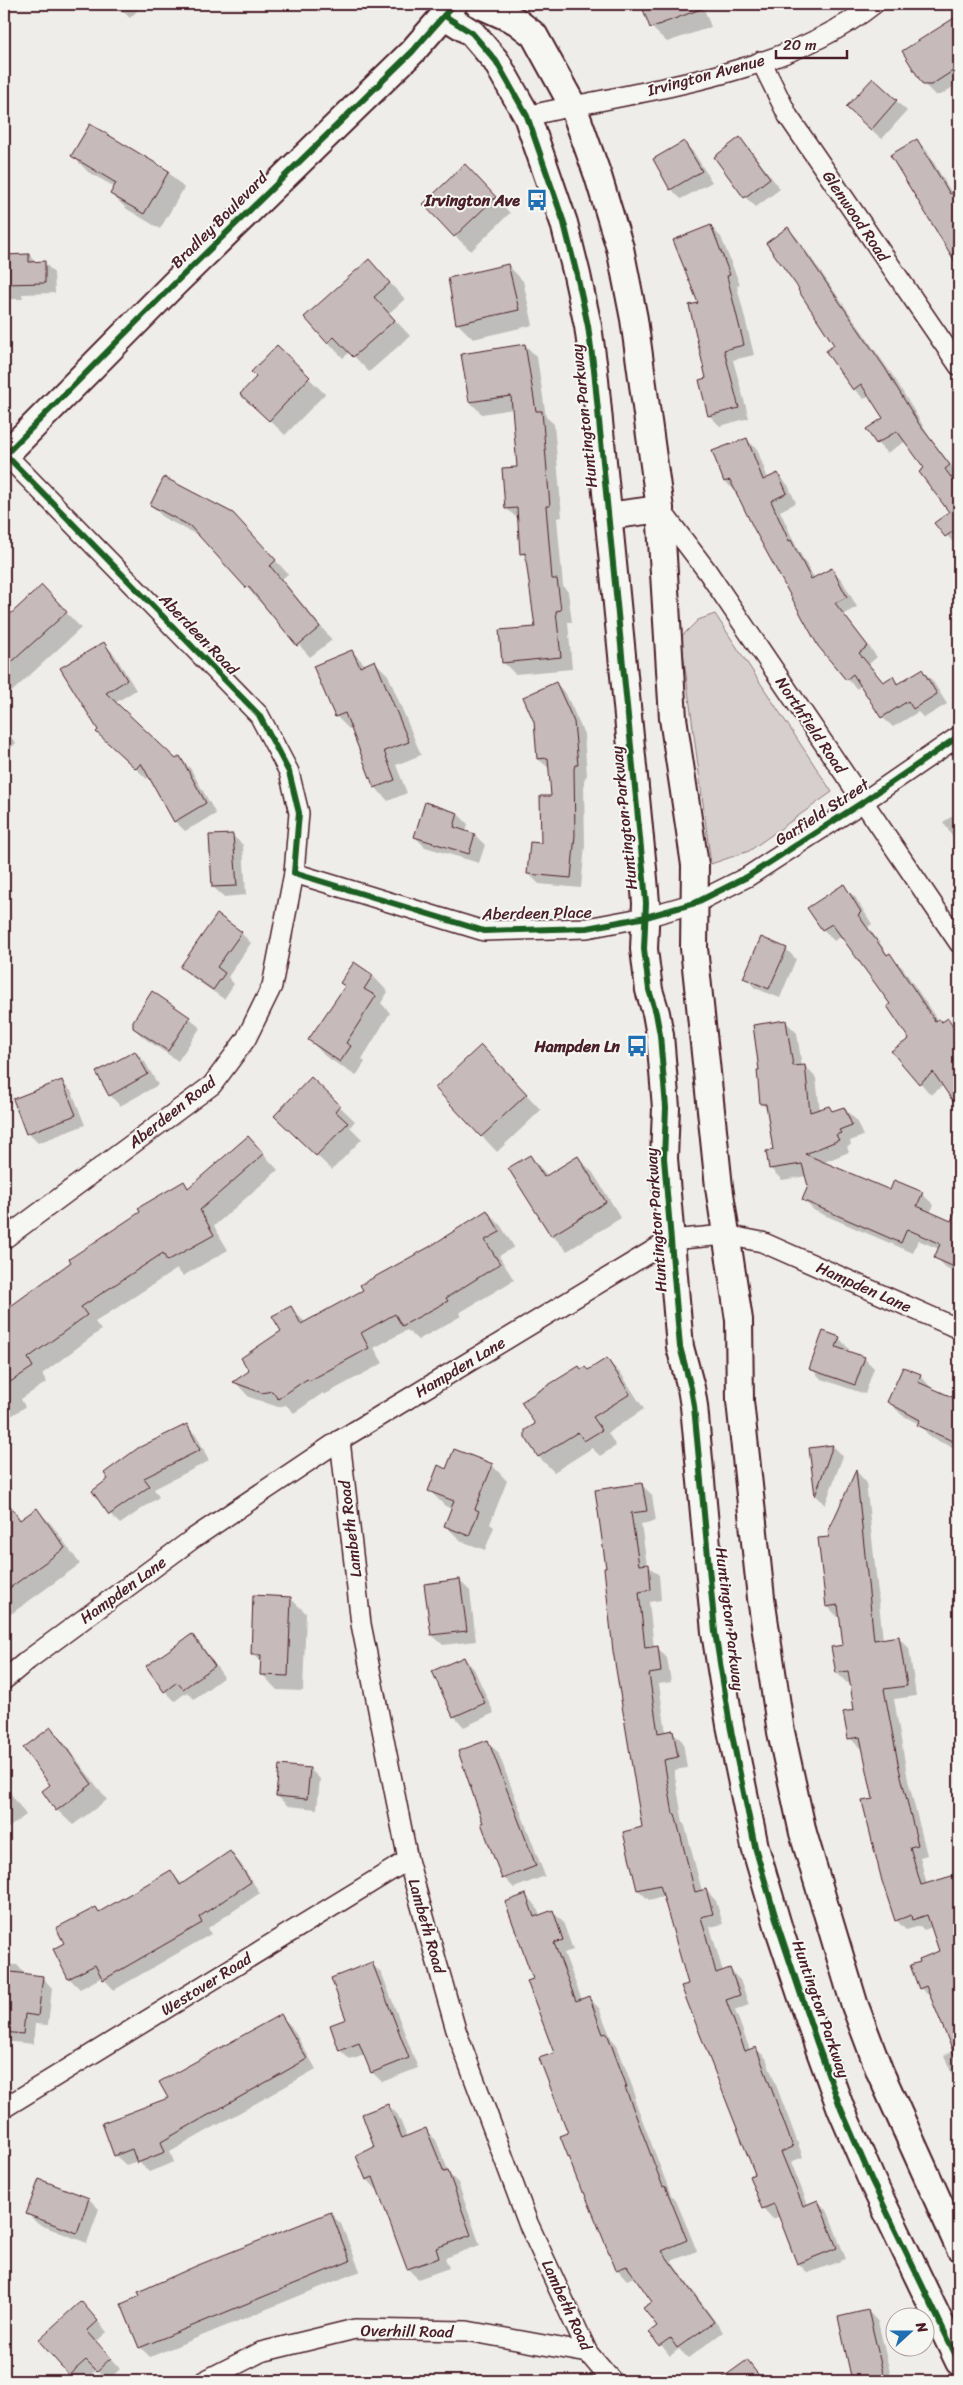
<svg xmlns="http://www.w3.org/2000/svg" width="963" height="2385" font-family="Sriracha,sans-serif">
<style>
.green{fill:#d7cfce;stroke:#90777c}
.shadow{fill:#0003}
.building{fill:#c6babb;stroke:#4a1f2b}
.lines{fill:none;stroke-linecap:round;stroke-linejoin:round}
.street-casing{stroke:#4a1f2b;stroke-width:22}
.secondary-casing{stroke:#4a1f2b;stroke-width:30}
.street{stroke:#f6f6f2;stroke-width:19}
.secondary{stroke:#f6f6f2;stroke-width:26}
.cycleway-casing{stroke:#f6f6f2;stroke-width:9}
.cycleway{stroke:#1b5e20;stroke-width:6}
.labels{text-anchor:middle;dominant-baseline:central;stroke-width:4;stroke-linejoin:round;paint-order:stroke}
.street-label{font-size:16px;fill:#4a1f2b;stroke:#f6f6f2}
.poi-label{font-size:16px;font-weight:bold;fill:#4a1f2b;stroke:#f6f6f2;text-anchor:end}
</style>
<rect width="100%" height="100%" fill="#efedea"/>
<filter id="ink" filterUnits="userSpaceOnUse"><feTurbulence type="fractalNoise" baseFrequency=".02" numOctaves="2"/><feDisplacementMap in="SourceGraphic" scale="10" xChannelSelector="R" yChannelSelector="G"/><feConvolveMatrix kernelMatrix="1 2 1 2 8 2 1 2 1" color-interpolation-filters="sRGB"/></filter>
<g filter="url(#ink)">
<polygon class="green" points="715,614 832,792 749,851 711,864 681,637 698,620"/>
<g class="shadow">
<polygon points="115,4 144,4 130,18"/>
<polygon points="643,4 702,4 711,27 667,42 651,27"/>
<polygon points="751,4 779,4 759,11"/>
<polygon points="959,11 959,83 941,95 935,95 924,84 956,19 953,16"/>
<polygon points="873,80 907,111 882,139 858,118"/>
<polygon points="91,126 168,172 184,188 160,229 127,209 111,194 115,187 88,172 73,156"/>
<polygon points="740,139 750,149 780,189 756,207 745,197"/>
<polygon points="917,141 927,151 952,194 959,190 959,260"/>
<polygon points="684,142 694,153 712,182 681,199 671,189"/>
<polygon points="480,182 510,213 471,251 455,236"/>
<polygon points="711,227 721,237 740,285 737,286 754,355 733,360 749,418 720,426 709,415 708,379 699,304"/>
<polygon points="788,228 798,239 895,379 929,436 959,476 959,545 957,547 936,523 951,512 926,468 906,441 887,453 877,443 885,418 870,395 864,399 854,389"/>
<polygon points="4,252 9,252 12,256 29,255 36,263 44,262 54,273 55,293 22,294 23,299 5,299"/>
<polygon points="369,261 405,299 389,313 410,336 369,372 350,352 343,358 328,342"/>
<polygon points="508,265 523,281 533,325 473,339 458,324"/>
<polygon points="525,345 537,357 546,417 554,424 562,517 557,518 563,586 568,592 572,622 568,622 572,669 515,674 503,662 536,628 527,559 522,553 519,520 506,508 518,468 513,409 482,414 470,402"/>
<polygon points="277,347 325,394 285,435 258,409 258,377"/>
<polygon points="746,439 757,449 768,479 778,475 788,485 796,503 780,511 797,548 815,579 832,570 842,580 857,607 844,614 877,657 869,664 884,683 892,677 899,684 922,670 932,680 947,704 924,718 918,712 893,727 882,717 862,685 857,689 847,679 737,492 725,482 714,452"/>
<polygon points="151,505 245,527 288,574 282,579 332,640 310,657 201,537 164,518"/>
<polygon points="42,587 81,628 4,699 4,622"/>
<polygon points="103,643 114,654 136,690 115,703 176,760 180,758 190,768 216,814 185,831 175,821 149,776 147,779 108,743 100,730"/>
<polygon points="352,651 366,666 375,662 388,675 421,755 396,765 407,793 388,801 375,787 352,728 349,729 336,716"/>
<polygon points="556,683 566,694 584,734 587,775 584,780 585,846 581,888 539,884 529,874 542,844 553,797 550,769 538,759"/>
<polygon points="4,730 16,743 4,754"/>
<polygon points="959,812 959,846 943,822"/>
<polygon points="458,814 468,824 466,832 475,835 485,845 479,863 425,847 415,837"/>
<polygon points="232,835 243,845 246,895 224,897 213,887"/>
<polygon points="843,886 855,897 872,924 868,927 889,956 902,967 938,1021 942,1023 948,1020 959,1031 959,1108 944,1085 931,1095 893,1051 911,1039 891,1004 842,936 834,941 823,929"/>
<polygon points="241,933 251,943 228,977 234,984 224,999 192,977 181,967"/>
<polygon points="786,949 796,959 780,998 755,988 745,977"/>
<polygon points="354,964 373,976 388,992 381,1003 390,1013 362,1059 365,1062 356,1076 325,1056 310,1040 346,987 341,983"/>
<polygon points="152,993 190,1018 200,1028 178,1061 144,1038 134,1028"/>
<polygon points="786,1022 797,1033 802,1067 805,1066 816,1078 820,1111 833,1112 844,1108 856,1120 863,1136 850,1141 851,1145 847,1147 849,1152 822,1163 891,1192 922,1194 934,1205 930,1213 959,1226 959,1274 947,1269 936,1257 939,1249 918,1240 913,1253 815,1211 803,1200 809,1186 807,1176 782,1180 770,1168 774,1151 768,1110 762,1104"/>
<polygon points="135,1052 145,1062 158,1085 120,1106 110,1095"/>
<polygon points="496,1062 541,1110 497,1152 482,1136"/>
<polygon points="311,1079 355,1121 350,1127 362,1139 332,1170 291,1131"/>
<polygon points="62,1082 72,1092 85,1125 38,1143 28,1133"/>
<polygon points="248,1137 278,1170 214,1226 228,1250 183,1276 177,1269 95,1322 101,1330 42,1374 47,1382 21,1399 25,1407 5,1420 4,1317 184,1183 189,1188"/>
<polygon points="530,1156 548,1176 578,1157 593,1173 621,1218 567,1251 552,1235"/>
<polygon points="486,1211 501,1226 514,1247 499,1256 514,1280 459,1313 461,1316 418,1340 407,1330 374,1348 383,1363 324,1395 323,1393 294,1413 286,1405 278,1407 249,1397 235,1382 251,1371 282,1331 290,1307 305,1322 364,1291"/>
<polygon points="839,1338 849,1349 848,1352 864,1358 874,1368 865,1394 821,1379 811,1368"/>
<polygon points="606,1359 622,1375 644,1409 608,1433 616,1446 600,1456 592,1448 554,1472 539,1457 526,1437 582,1370 588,1371"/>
<polygon points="920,1375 933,1390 959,1401 959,1450 931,1438 919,1424 902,1415 889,1402"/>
<polygon points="186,1426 197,1436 209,1461 154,1489 159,1497 120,1524 110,1514"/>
<polygon points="833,1446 843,1456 825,1505 816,1496 811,1449"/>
<polygon points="492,1465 507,1481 490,1524 494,1527 485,1550 461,1541 446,1526 452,1509 445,1506 429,1490 447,1470"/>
<polygon points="857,1472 866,1482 883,1640 899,1638 909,1648 916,1696 894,1699 908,1780 927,1855 920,1857 927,1885 954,1876 959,1881 959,2092 944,2055 954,2051 932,1998 920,1988 921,1962 941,1952 932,1927 924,1930 920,1926 906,1930 896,1920 863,1748 860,1748 850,1738 855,1711 851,1682 847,1683 837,1673 845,1646 841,1616 838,1617 827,1606 830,1532"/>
<polygon points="642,1485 652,1495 656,1521 641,1524 647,1565 659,1575 661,1600 649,1602 654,1648 657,1647 667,1658 671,1682 659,1684 666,1733 673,1732 683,1742 687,1768 674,1770 683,1823 685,1826 702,1891 706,1890 716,1901 723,1924 710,1927 723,1972 730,1970 740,1980 749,2005 735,2010 750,2050 755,2048 766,2058 803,2157 791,2162 808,2205 818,2201 828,2212 846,2259 808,2273 798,2263 780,2216 773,2219 763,2208 756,2175 689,1985 664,1896 649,1900 638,1890 644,1828 605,1569"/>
<polygon points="37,1510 52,1525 80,1564 4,1619 4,1520 14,1513 22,1521"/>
<polygon points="460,1581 470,1591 476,1641 443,1645 432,1635 426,1585"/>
<polygon points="290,1598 306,1613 303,1691 277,1690 262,1674 262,1664 253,1654"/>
<polygon points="191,1636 202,1646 224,1677 194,1699 187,1692 175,1701 165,1691"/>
<polygon points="464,1658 474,1669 494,1713 464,1727 454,1716"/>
<polygon points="51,1729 66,1745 107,1800 73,1825 57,1810 52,1785"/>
<polygon points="487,1742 498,1752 545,1876 514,1888 504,1878 485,1823"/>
<polygon points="310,1769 320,1779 317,1809 288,1806 277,1796"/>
<polygon points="4,1784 26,1815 4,1831"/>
<polygon points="230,1852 240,1863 260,1893 208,1928 211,1934 114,1990 102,1977 80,1989 69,1978 55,1950 66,1944 96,1908 101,1913 171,1872 183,1885"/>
<polygon points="526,1896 536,1906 540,1916 553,1912 563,1922 573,1950 564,1953 582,2000 589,1998 599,2008 611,2038 617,2045 636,2097 634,2098 671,2195 675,2198 697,2251 671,2261 723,2332 688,2358 679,2349 670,2356 651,2332 658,2326 654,2302 636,2276 627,2280 617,2269 586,2195 583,2192 556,2054 534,1980"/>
<polygon points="4,1964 17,1965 27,1975 42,1977 52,1988 48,2025 35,2024 33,2044 4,2041"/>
<polygon points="372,1964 382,1974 418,2068 382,2082 372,2072 365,2055 350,2060 340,2050 348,2019"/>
<polygon points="281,2016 291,2026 316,2069 170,2152 174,2162 149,2172 138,2161 126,2165 115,2155 170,2098"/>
<polygon points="388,2105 398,2115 407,2137 425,2130 436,2140 450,2175 458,2183 480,2245 445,2258 449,2268 418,2279 408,2269 379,2189 377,2190 367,2179"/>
<polygon points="40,2180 89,2199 99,2209 87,2243 38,2224 28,2214"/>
<polygon points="331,2214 341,2224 360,2271 150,2357 140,2347"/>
<polygon points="868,2311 878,2322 892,2381 854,2381 839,2318"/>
<polygon points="91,2313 107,2332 96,2342 120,2369 108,2380 97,2369 84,2381 78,2381 70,2374"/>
<polygon points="746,2362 764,2381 720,2381"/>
</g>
<g class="building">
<polygon points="641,4 709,4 709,6 650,28"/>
<polygon points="959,15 959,67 931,85 923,85 902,51"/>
<polygon points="873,78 897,100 871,130 846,107"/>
<polygon points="90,124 169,171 144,214 110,194 116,183 71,156"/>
<polygon points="740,137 770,178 744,198 714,157"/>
<polygon points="917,139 950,194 959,188 959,268 890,155"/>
<polygon points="684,141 702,171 670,190 653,159"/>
<polygon points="465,164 496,197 454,237 423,204"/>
<polygon points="711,225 730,275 727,276 744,345 724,350 739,408 708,416 699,380 706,378 689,305 698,303 673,240"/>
<polygon points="788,227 885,368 919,424 950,465 945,469 959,488 959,527 945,537 934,523 949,512 919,472 924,468 897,431 876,444 866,429 883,418 861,384 853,390 828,355 826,351 834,345 798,290 799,289 766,243"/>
<polygon points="29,254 29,262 45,261 45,283 4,284 4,255"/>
<polygon points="369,259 390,283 374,297 395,320 353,357 334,337 327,343 304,317"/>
<polygon points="508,264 519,310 456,324 448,278"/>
<polygon points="525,344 536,411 542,411 550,506 546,506 552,579 557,579 561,610 556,611 561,657 502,663 499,630 535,627 525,553 520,554 517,508 505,509 502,468 517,467 511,396 469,402 461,354"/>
<polygon points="277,345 310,377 269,421 240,394 256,377 251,372"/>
<polygon points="747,438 763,480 778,473 787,493 771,501 789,541 791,540 811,579 832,568 847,597 835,603 868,646 859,653 883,682 893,676 897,684 922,669 937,694 913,709 908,701 881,718 853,674 846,680 818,646 754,529 730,480 724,482 712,451"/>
<polygon points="164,477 233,513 276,560 270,566 320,627 297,646 248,586 246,588 190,526 150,505"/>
<polygon points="42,585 67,612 4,669 4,620"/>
<polygon points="104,642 127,680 106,693 176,759 180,756 206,803 174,822 141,763 136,769 96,732 98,730 60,668"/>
<polygon points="352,650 360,667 375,660 409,742 384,751 395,780 374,788 345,713 335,717 313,666"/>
<polygon points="556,682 574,722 578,765 575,765 574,769 575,835 571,878 527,874 530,842 541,843 540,796 551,796 548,758 537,759 534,722 523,697"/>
<polygon points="425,802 458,813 454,827 475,834 469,854 414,837"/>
<polygon points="233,834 237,886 212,887 209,835"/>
<polygon points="844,884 861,912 858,915 887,955 890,953 935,1021 939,1019 942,1022 948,1018 959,1035 959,1110 933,1072 919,1084 891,1051 909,1039 887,1006 890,1004 832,924 822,930 807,908"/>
<polygon points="217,914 242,932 217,967 225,973 213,990 180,967"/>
<polygon points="761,937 787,948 769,989 743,978"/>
<polygon points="354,962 373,975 364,989 376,996 346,1043 351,1046 340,1062 308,1040 345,986 340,983"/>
<polygon points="152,991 190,1017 168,1051 133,1028 133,1021"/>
<polygon points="786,1020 793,1066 805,1065 810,1112 829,1106 832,1111 844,1107 852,1125 839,1130 841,1133 836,1135 839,1140 805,1154 890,1190 894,1180 923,1192 917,1206 951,1221 959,1202 959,1269 934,1258 940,1244 907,1229 901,1243 802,1200 808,1186 802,1164 769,1169 766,1151 773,1150 766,1104 760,1104 757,1070 759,1070 753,1025"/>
<polygon points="481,1045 527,1094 481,1137 435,1088"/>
<polygon points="135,1051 148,1074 109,1096 96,1072"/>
<polygon points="311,1077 340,1105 335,1111 348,1123 316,1156 274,1116"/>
<polygon points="62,1080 76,1115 26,1134 13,1099"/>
<polygon points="248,1136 264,1154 200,1210 214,1235 167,1261 163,1253 81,1307 87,1315 28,1358 33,1367 4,1386 4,1311 71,1262 69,1259 140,1212 138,1208 184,1181 188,1188"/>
<polygon points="530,1155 544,1177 578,1156 606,1202 551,1236 508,1168"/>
<polygon points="487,1210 500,1232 485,1240 500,1264 446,1298 448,1301 402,1326 395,1314 361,1333 369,1348 309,1381 307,1379 278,1399 272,1391 262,1393 233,1382 249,1371 241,1358 281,1331 272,1316 291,1306 301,1324 363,1290 360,1285 429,1247"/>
<polygon points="823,1331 840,1337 836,1347 865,1357 855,1385 809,1369"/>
<polygon points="607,1358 630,1394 593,1417 602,1430 584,1441 578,1432 538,1457 525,1437 525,1430 535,1424 521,1402 579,1366 581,1369 585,1367 588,1370"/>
<polygon points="903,1367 921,1374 918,1382 959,1400 959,1444 917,1425 920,1420 887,1402"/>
<polygon points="187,1424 200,1450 144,1478 150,1486 109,1515 92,1491 108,1479 104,1473 138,1448"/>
<polygon points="833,1445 815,1496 809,1448"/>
<polygon points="454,1449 493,1464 475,1509 479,1511 469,1536 444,1526 454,1501 428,1491 438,1465 446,1469"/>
<polygon points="856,1470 874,1640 899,1636 907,1686 884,1689 899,1768 918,1845 910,1847 921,1885 955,1875 959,1890 959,2066 926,1986 919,1989 910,1965 920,1962 919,1959 939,1951 927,1915 912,1920 911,1915 895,1921 882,1881 862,1801 873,1799 860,1737 848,1739 843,1712 854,1710 848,1671 836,1673 831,1647 843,1645 838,1605 826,1607 818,1538 829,1537 828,1532"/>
<polygon points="642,1483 647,1511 631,1513 639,1565 649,1564 651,1590 639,1592 645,1648 658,1646 661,1672 649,1674 658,1733 673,1730 678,1757 664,1760 673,1814 675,1814 695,1892 706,1889 713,1914 701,1917 716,1973 730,1968 740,1995 726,2000 745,2051 756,2047 793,2147 781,2152 803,2206 818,2200 837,2248 797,2264 774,2204 762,2209 749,2176 755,2174 681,1986 688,1984 660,1885 637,1890 623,1832 642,1827 613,1651 604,1568 606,1568 595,1490"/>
<polygon points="4,1497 20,1520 37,1508 65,1548 4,1592"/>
<polygon points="460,1579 467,1631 431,1635 424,1584"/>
<polygon points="253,1595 291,1597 288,1676 260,1675 261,1655 251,1655"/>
<polygon points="192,1634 215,1666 183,1689 177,1682 164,1692 146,1666"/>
<polygon points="464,1657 485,1703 453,1717 432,1671"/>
<polygon points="51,1727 92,1784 56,1811 42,1791 50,1785 23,1748"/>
<polygon points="488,1740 536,1866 502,1879 481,1823 483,1823 458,1751"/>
<polygon points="279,1765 310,1768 307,1799 276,1796"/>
<polygon points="230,1851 251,1882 199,1917 202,1923 103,1980 95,1965 68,1979 53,1949 64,1943 56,1928 96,1907 99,1912 171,1870 180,1885"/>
<polygon points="526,1894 534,1917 553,1910 563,1940 554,1943 576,2001 589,1996 603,2034 607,2033 627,2087 625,2087 663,2187 665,2186 687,2240 662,2251 714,2322 677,2348 670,2338 659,2346 649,2332 657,2326 643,2308 652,2302 627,2266 616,2270 584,2192 582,2192 560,2136 568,2133 539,2058 554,2053 527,1981 533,1979 505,1902"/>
<polygon points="372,1962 409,2058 371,2073 359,2043 339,2051 330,2025 346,2019 331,1978"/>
<polygon points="4,1971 43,1976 38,2016 25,2014 23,2034 4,2032"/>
<polygon points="281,2014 307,2059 161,2142 165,2152 137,2163 132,2149 114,2156 102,2123 168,2098 159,2082"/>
<polygon points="388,2104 402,2138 426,2128 444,2172 448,2171 471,2235 436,2248 439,2258 407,2269 373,2177 366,2180 356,2156 374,2147 362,2114"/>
<polygon points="39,2179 89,2198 77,2233 26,2214"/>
<polygon points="331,2212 350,2261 139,2348 121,2304 140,2296 138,2292 196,2266"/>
<polygon points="81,2301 98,2321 87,2331 111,2358 97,2371 86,2360 69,2375 38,2340"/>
<polygon points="868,2310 885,2381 852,2381 838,2317"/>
<polygon points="747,2360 763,2381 718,2381"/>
</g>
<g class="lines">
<g class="street-casing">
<g id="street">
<polyline points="761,61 788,116 959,366"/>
<path d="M527,116c111,-26 256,-39 347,-112"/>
<polyline points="4,453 259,715 289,772 299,813 294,873 272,986 246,1039 212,1085 4,1239"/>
<polyline points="660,509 707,571 959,943"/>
<polyline points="294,873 484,931 587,928 646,917 695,903 747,877 863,802 959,736"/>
<polyline points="340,1440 361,1624 408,1860 456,2030 528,2223 588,2353 612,2381"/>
<polyline points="4,1680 28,1660 194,1538 340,1440 670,1240 726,1235 762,1242 959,1329"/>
<polyline points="4,2108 408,1860"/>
<polyline points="204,2381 261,2352 355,2329 467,2331 588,2353"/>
</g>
</g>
<g class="secondary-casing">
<g id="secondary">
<polyline points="478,4 516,21 534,35 573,106 598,176 620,248 634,319 660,509 673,718 695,865 694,948 719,1187 739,1320 740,1401 761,1598 781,1732 803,1833 854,2003 880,2072 959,2247"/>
<polyline points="445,16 472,33 496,61 527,116 564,223 577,275 588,326 594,370 644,879 646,903 644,949 649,990 656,1013 660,1035 666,1108 664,1158 680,1347 691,1388 694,1406 715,1632 730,1725 755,1847 779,1929 817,2043 841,2109 872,2181 959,2362"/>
<polyline points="4,456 174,284 412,52 454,4"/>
<polyline points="608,516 660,509"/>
</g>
</g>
<use href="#street" class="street"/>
<use href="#secondary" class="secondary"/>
<g class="cycleway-casing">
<g id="cycleway">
<polyline points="445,16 472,33 496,61 527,116 564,223 577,275 588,326 594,370 644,879 646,903 644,949 649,990 656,1013 660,1035 666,1108 664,1158 680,1347 691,1388 694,1406 715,1632 730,1725 755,1847 779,1929 817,2043 841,2109 872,2181 959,2362"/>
<polyline points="4,453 259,715 289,772 299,813 294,873 484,931 587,928 646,917 695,903 747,877 863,802 959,736"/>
<polyline points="4,456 174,284 412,52 454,4"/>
</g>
</g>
<use href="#cycleway" class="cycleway"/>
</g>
</g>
<defs>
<g id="bus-bare" transform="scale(1.725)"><path d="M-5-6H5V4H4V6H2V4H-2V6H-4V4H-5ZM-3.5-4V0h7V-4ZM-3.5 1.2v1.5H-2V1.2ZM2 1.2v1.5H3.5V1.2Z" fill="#1f6fb2" stroke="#f6f6f2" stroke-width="2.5" paint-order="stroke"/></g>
</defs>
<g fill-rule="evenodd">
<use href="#bus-bare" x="537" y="200"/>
<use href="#bus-bare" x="637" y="1046"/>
</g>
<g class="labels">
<g class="street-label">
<text transform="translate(706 75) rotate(-15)">Irvington Avenue</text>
<text transform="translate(856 216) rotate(56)">Glenwood Road</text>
<text transform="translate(219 220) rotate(-45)">Bradley Boulevard</text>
<text transform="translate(584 416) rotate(-96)">Huntington Parkway</text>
<text transform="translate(199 634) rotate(46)">Aberdeen Road</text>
<text transform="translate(811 725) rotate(56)">Northfield Road</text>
<text transform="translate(822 812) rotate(-33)">Garfield Street</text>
<text transform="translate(624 818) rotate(-96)">Huntington Parkway</text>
<text transform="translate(537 913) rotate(-1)">Aberdeen Place</text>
<text transform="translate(172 1112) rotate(-38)">Aberdeen Road</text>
<text transform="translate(656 1220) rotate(-94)">Huntington Parkway</text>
<text transform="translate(864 1287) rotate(24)">Hampden Lane</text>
<text transform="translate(460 1367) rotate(-31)">Hampden Lane</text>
<text transform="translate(350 1529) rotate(-97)">Lambeth Road</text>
<text transform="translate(123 1590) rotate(-36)">Hampden Lane</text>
<text transform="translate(730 1619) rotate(83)">Huntington Parkway</text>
<text transform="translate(427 1926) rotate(74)">Lambeth Road</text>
<text transform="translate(206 1984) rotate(-32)">Westover Road</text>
<text transform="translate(821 2009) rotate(71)">Huntington Parkway</text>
<text transform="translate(567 2305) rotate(65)">Lambeth Road</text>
<text transform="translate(407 2331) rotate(1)">Overhill Road</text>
</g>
<g class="poi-label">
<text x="520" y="200">Irvington Ave</text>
<text x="620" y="1046">Hampden Ln</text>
</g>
</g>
<rect width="963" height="2385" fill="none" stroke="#f6f6f2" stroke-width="20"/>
<rect x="10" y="10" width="943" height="2365" fill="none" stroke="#4a1f2b" stroke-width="2" filter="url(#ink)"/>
<g transform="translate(910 2332) rotate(69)"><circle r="24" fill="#f6f6f2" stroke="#b1a0a2"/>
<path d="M0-4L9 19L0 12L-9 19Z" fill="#1f6fb2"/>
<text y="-8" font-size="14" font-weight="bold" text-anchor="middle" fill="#4a1f2b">N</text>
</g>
<path d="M776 50v8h71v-8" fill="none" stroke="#4a1f2b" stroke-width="2.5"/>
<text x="783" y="50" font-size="15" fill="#4a1f2b" stroke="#f6f6f2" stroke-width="4" paint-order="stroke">20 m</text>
</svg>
